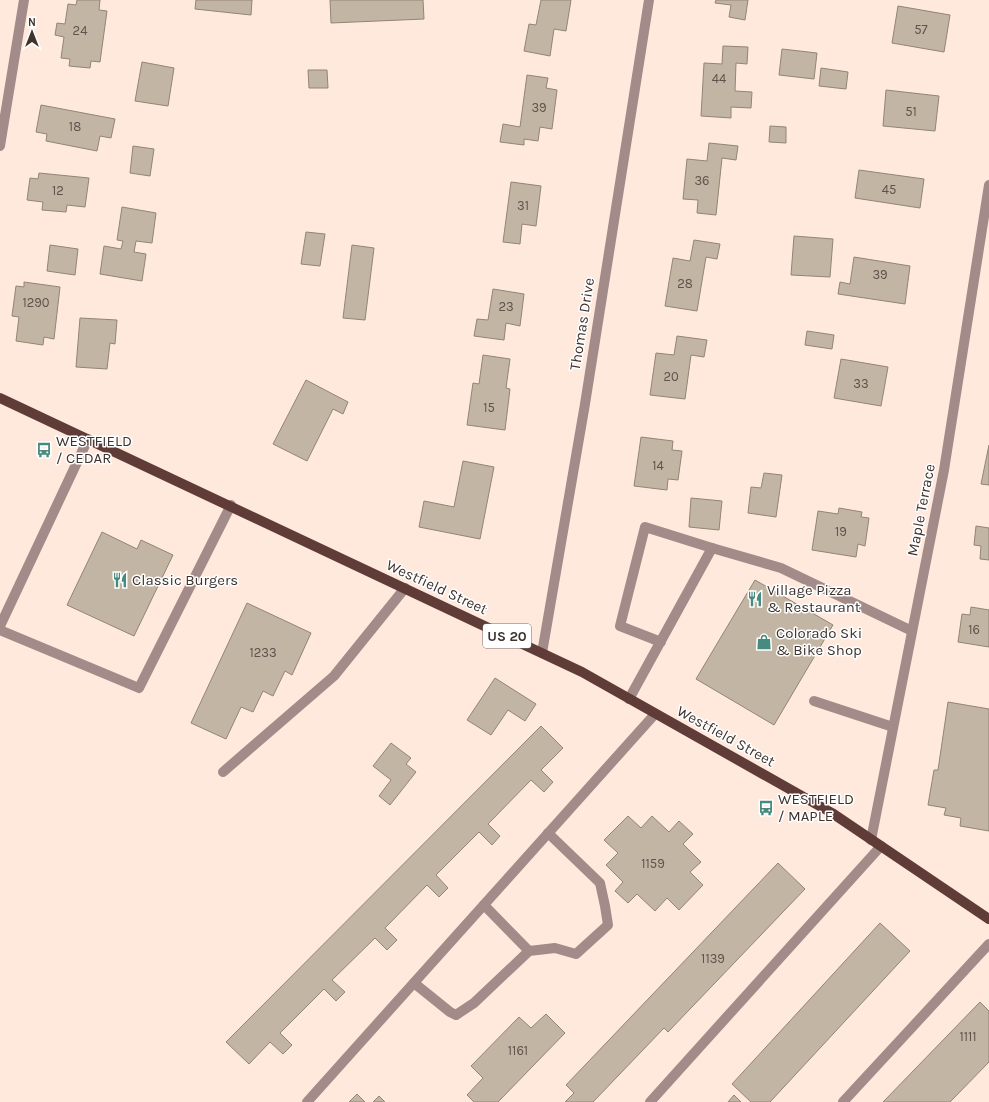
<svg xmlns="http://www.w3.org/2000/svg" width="989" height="1102" font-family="Karla,sans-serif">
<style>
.building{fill:#c2b5a3;stroke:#918574}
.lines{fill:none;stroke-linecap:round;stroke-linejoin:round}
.minor{stroke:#a28b88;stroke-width:10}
.major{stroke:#603c38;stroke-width:10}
.labels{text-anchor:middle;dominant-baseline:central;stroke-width:3;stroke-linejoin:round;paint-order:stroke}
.number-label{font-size:13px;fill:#5e544d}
.shield{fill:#fff;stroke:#77716e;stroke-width:1}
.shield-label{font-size:14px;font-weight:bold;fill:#3d3430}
.street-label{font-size:15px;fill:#3d3430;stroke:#fff}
.poi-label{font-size:15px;fill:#3d3430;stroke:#fff;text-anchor:start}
</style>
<rect width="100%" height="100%" fill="#ffe9dd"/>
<g class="building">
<polygon points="77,0 100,0 99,10 107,11 100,62 91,61 90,68 69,66 70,59 61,58 64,37 55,35 57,23 65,24 68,4 76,5"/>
<polygon points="196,0 252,0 251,15 195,9"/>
<polygon points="330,0 423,0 424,19 331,23"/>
<polygon points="541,0 571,0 566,31 554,29 550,56 524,51 529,24 536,25"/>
<polygon points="716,0 748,0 745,20 729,17 731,5 715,3"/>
<polygon points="898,6 950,15 944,52 892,43"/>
<polygon points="723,46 748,47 747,64 736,63 735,91 752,92 751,108 731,107 731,118 701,116 704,63 722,64"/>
<polygon points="782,49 817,53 814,79 779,75"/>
<polygon points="142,62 174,68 168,106 135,101"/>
<polygon points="821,68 848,72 846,89 819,86"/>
<polygon points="308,70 327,70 328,88 309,88"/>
<polygon points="527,75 548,78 546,88 557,90 552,129 540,127 538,141 524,139 524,145 500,142 503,124 520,127"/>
<polygon points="886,90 939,96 935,131 883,126"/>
<polygon points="41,105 115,119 111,138 100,136 97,151 46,141 47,134 36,132"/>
<polygon points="770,126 786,127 786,143 769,142"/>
<polygon points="709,143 738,146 736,160 722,158 716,215 697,213 698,200 683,199 687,159 707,161"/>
<polygon points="133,146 154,149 150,176 130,173"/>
<polygon points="859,170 924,179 920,208 855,198"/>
<polygon points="39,173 89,178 85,207 67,205 66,212 42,210 43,202 27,200 30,178 38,179"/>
<polygon points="511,182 541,186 536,226 522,224 520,244 503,242"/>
<polygon points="122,207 156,213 152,243 136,241 134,252 146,254 142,281 100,274 104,246 121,249 123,241 117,240"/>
<polygon points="306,232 325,234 320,266 301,264"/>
<polygon points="794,236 833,239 830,277 791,275"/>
<polygon points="694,240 720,244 717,259 706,257 697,311 665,306 673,258 690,261"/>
<polygon points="50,245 78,249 75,275 47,271"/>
<polygon points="352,245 374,248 365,320 343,318"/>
<polygon points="854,257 910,266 905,304 838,294 840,282 850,284"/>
<polygon points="24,282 60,287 54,339 44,337 43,345 16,341 19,317 12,316 16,286 24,287"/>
<polygon points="493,289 524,294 520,326 506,323 504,340 474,336 477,319 488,320"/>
<polygon points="80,318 117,320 115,344 110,343 107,369 76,367"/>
<polygon points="807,331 834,335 832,349 805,345"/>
<polygon points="677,336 707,340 704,357 691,355 685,399 650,395 656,353 674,355"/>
<polygon points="483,355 510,359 506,388 510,389 505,430 467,425 473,383 479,384"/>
<polygon points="841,359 888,367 881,406 834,398"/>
<polygon points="306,380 348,402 343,414 333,409 307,461 273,444"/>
<polygon points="641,437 673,441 672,450 682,451 678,480 668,479 667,490 634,486"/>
<polygon points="989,445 989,485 981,484"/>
<polygon points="463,461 494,467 480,539 419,527 424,501 454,507"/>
<polygon points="764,473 782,475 776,517 748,513 751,487 761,488"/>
<polygon points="691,498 722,501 719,530 689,527"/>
<polygon points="839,508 862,512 861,517 869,518 865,546 858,544 856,557 812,550 818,511 838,514"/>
<polygon points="976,526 989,528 989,560 980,559 981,546 974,545"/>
<polygon points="102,532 137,549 141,540 173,555 134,636 67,605"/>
<polygon points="755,580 833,625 774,725 696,679"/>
<polygon points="247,603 311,633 292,675 285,671 273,696 263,691 253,712 241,707 226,739 191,723"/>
<polygon points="971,607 989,610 989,647 958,642 962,614 970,615"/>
<polygon points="495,678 536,704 525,721 508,710 491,735 467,720"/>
<polygon points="948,702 989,709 989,831 960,826 961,818 944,815 946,808 928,805 934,770 938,770"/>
<polygon points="541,726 563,748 541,770 553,782 544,792 531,780 488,824 500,836 492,845 479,832 436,875 448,888 439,897 427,885 385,928 397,940 387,950 375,938 332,980 345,992 336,1001 324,989 280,1033 292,1045 283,1054 270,1042 249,1064 226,1042"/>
<polygon points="391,743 411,758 406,764 416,772 390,805 379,796 391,780 373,766"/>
<polygon points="628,816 641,828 652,816 669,832 679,821 693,834 683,844 701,862 690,872 703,885 679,910 667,898 655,911 637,894 628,903 615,891 623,882 606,865 618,853 604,840"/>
<polygon points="778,863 805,889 668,1032 664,1028 593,1102 565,1102 574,1093 566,1085"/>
<polygon points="880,923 910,951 770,1102 751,1102 732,1084"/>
<polygon points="980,1002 989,1011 989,1062 950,1102 883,1102"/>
<polygon points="546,1014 565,1033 498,1102 474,1102 467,1095 483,1078 471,1066 519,1017 531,1028"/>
<polygon points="357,1094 365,1102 349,1102"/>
<polygon points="734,1095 741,1102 728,1102"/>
<polygon points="379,1096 385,1102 373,1102"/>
</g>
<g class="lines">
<g class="minor">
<polyline points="0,146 24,0"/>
<polyline points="712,548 781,568 912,631"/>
<polyline points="0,626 88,439"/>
<polyline points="0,630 139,688 231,505"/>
<polyline points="542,653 585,404 649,0"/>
<polyline points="629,699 712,548 645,527 620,626 661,642"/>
<polyline points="814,701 893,727"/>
<polyline points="223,772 334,676 405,588"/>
<polyline points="871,840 944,470 989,185"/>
<polyline points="484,905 529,951"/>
<polyline points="414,983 450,1012 456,1015 474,1003 529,951 555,948 576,954 608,925 605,906 600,883 548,833"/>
<polyline points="307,1102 655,714"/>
<polyline points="650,1102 881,846"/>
<polyline points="843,1102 989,944"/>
</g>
<polyline class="major" points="0,398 582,672 832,813 989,919"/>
</g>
<defs>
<g id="bus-bare" transform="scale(1.2)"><path d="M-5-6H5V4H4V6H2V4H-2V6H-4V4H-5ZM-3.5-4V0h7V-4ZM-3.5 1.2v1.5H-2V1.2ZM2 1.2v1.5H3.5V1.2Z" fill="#478b7e" stroke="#fff" stroke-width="2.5" paint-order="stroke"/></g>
<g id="restaurant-bare" transform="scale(1.2)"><path d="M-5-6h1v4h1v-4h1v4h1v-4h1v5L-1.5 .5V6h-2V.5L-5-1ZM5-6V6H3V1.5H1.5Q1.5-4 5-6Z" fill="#478b7e" stroke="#fff" stroke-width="2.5" paint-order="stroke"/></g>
<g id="shop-bare" transform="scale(1.2)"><path d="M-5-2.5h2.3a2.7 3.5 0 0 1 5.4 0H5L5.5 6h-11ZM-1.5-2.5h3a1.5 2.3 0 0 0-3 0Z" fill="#478b7e" stroke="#fff" stroke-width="2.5" paint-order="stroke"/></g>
</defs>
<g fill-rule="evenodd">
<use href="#bus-bare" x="44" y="450"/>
<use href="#restaurant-bare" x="120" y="580"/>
<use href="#restaurant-bare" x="755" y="599"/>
<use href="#shop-bare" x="764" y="642"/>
<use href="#bus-bare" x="766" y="808"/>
</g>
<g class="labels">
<g class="number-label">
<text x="921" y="29">57</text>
<text x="80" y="30">24</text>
<text x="719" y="78">44</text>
<text x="539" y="107">39</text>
<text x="911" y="111">51</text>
<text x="75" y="126">18</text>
<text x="702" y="180">36</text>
<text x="889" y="189">45</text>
<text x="58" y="190">12</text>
<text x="523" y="205">31</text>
<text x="880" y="274">39</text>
<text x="685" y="283">28</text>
<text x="36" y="302">1290</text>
<text x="506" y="306">23</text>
<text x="671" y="376">20</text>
<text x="861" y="383">33</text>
<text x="489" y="407">15</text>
<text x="658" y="465">14</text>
<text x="841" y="531">19</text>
<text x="974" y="629">16</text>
<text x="263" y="652">1233</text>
<text x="653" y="863">1159</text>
<text x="713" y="958">1139</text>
<text x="968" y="1036">1111</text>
<text x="518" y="1050">1161</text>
</g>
<rect class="shield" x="483" y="624" width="48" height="24" rx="3"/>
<g class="shield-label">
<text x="507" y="636">US 20</text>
</g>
<g class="street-label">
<text transform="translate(582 324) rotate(-81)">Thomas Drive</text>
<text transform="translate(921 510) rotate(-79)">Maple Terrace</text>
<text transform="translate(437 587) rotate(25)">Westfield Street</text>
<text transform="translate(726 736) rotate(29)">Westfield Street</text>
</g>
<g class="poi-label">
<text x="56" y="441">WESTFIELD<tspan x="56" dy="17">/ CEDAR</tspan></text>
<text x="132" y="580">Classic Burgers</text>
<text x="767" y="590">Village Pizza<tspan x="767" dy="17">&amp; Restaurant</tspan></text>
<text x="776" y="633">Colorado Ski<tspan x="776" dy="17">&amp; Bike Shop</tspan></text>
<text x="778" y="799">WESTFIELD<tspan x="778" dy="17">/ MAPLE</tspan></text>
</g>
</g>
<g transform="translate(32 32)" stroke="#ffffff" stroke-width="3" paint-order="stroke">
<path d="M0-3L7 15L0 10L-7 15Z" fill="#3d3430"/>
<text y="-6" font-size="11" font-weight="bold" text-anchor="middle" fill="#3d3430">N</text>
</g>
</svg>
